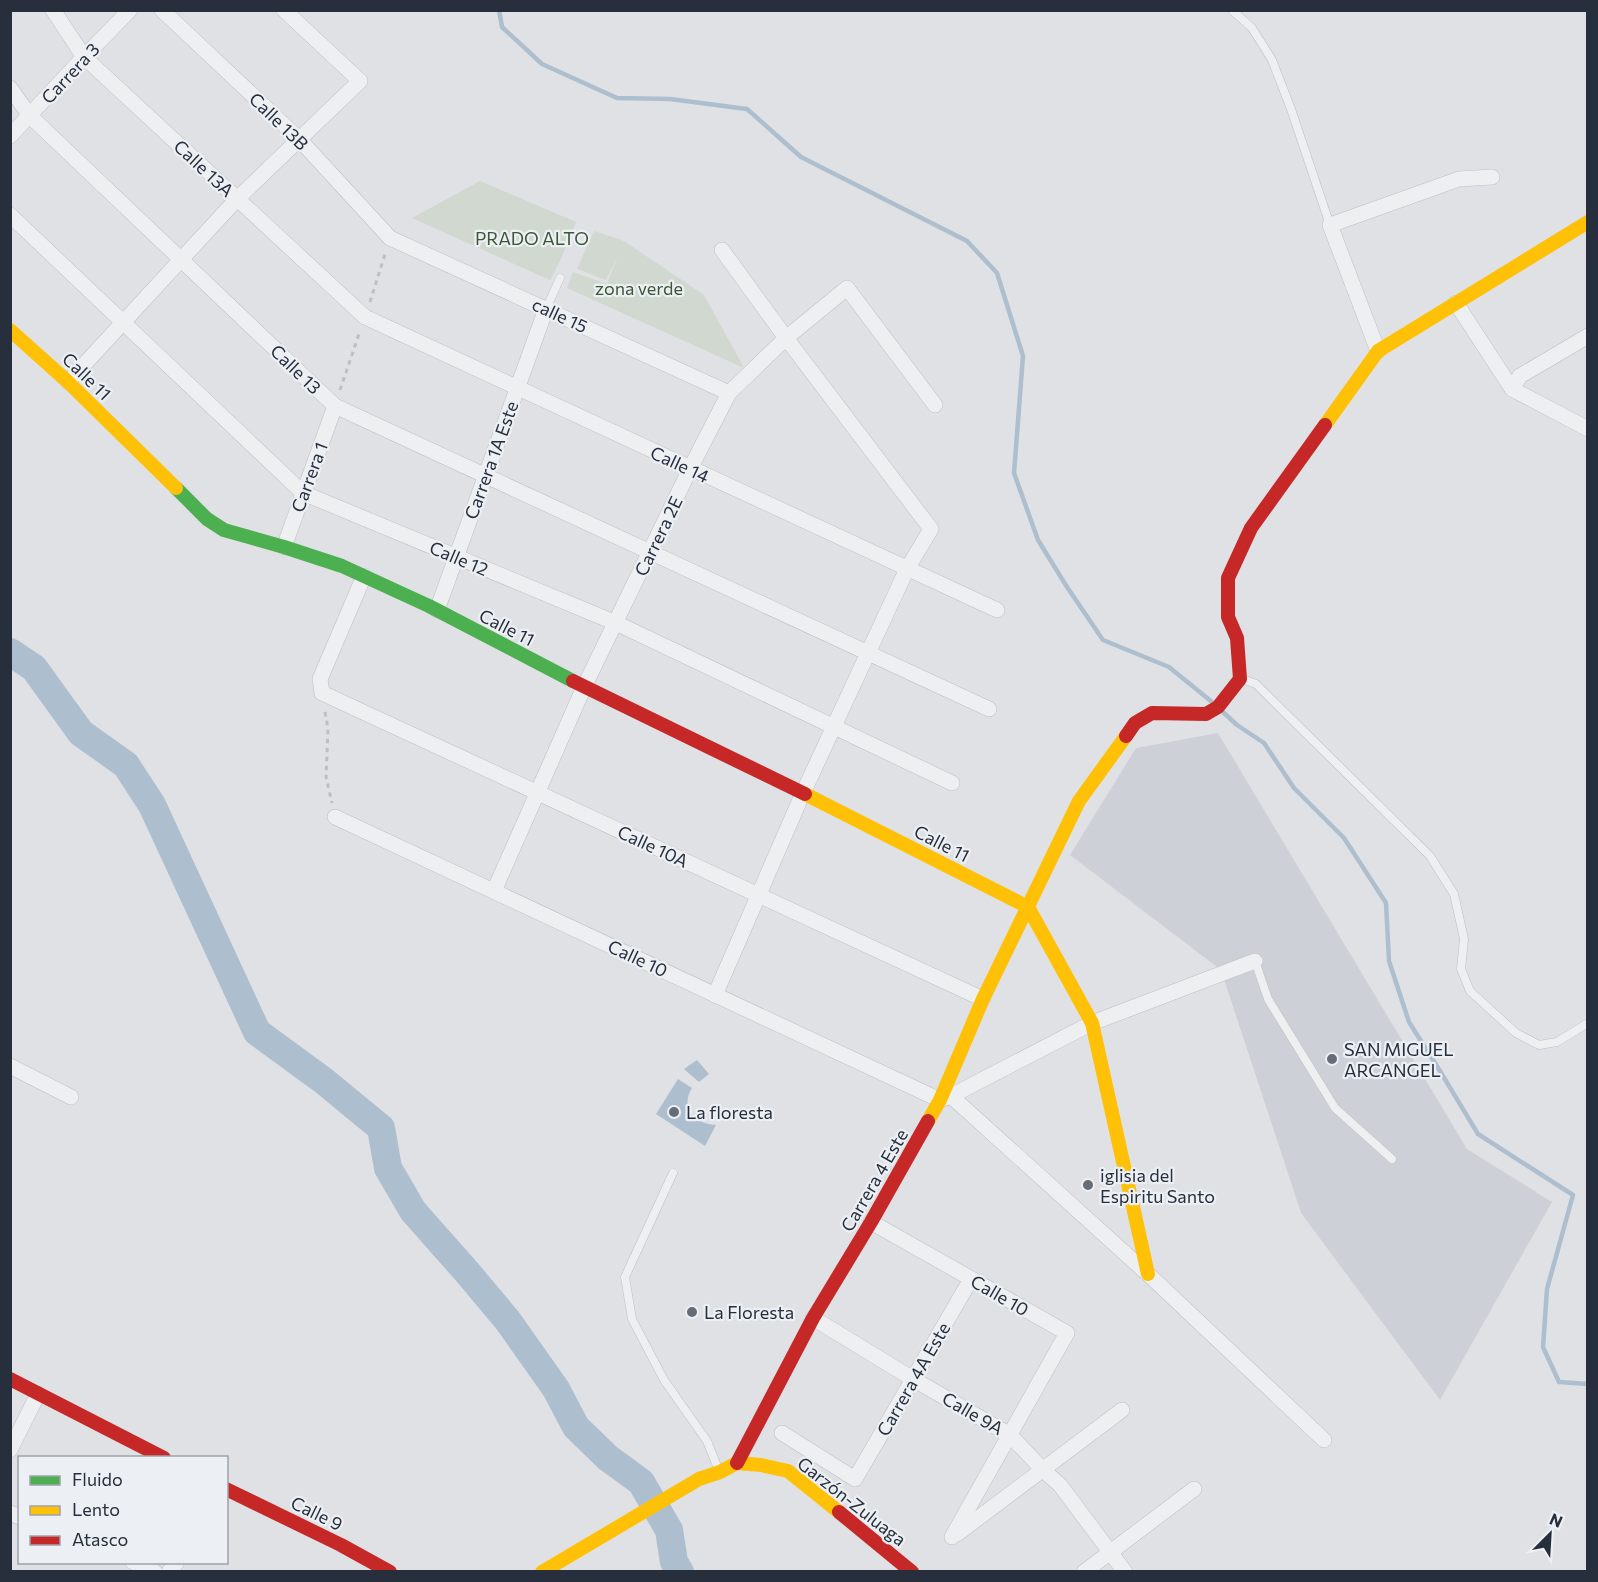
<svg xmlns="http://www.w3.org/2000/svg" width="1598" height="1582" font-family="Commissioner,sans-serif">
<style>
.built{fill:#cdd1d7}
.green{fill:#d0d8cf}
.water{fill:#adbfce}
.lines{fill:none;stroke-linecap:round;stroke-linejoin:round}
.stream{stroke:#adbfce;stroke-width:4.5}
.river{stroke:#adbfce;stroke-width:28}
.lane-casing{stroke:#bdbfc2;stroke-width:9}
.street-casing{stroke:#bdbfc2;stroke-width:16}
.path{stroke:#bebfc4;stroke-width:3;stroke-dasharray:4.5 4.5;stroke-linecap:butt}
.lane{stroke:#eeeff1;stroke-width:8}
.street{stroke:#eeeff1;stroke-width:15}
.fast{stroke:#4caf50;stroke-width:14}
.slow{stroke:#ffc107;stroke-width:14}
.jam{stroke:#c62828;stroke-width:14}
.poi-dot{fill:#676d77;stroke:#ecf0f4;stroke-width:2}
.labels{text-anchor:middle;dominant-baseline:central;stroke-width:4.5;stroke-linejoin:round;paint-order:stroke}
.street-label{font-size:18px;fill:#272f3c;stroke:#ecf0f4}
.park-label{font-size:18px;fill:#3c5735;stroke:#ecf0f4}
.poi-label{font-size:18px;fill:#272f3c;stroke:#ecf0f4;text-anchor:start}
</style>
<rect width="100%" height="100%" fill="#dfe1e4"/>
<polygon class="built" points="1218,733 1467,1149 1552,1202 1440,1400 1301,1213 1221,970 1070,855 1136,748"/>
<g class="green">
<polygon points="480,181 576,222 559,263 550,280 412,218"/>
<polygon points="594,231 624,241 704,295 744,368 567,288 573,272 607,284 618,255 606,280 577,269"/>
</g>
<g class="water">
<polygon points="697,1060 709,1074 699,1082 684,1069"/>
<path d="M678,1079l14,9c-13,21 4,36 24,37l-11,21 -49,-32z"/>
</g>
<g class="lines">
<g class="stream">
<polyline points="499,10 502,27 542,64 617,98 670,99 747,109 801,157 967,241 997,273 1023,356 1014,473 1038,540 1067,587 1103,640 1169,667 1212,702"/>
<polyline points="1223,712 1237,725 1264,743 1294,788 1344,838 1386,903 1389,961 1409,1022 1440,1071 1478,1134 1573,1195 1547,1289 1543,1347 1559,1382 1588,1384"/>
</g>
<polyline class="river" points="10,652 34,668 81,733 126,765 152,805 257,1032 324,1081 381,1128 388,1168 413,1211 467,1272 508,1321 556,1389 576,1427 608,1458 641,1482 669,1530 674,1562 680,1572"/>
<g class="lane-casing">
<g id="lane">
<polyline points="1232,10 1252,28 1272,60 1291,109 1330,225"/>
<polyline points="546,309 560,278"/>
<polyline points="1242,679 1256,684 1430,856 1454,894 1464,939 1461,969 1470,991 1516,1033 1539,1045 1557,1042 1588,1023"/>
<polyline points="1255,961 1268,999 1335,1108 1392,1159"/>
<polyline points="673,1173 625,1277 632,1319 664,1380 707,1441 719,1471"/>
</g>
</g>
<g class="street-casing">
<g id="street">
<polyline points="53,10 84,57 365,317 997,610"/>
<polyline points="162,10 299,139 390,238 729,393"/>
<polyline points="10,88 30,116 335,406 989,709"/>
<polyline points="10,136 84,57 130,10"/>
<polyline points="10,215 303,493 616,623 952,783"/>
<polyline points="1456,303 1512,389 1588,429"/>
<polyline points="1378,351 1330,225 1459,179 1492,177"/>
<polyline points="68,382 237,199 360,81 284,10"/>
<polyline points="1512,389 1520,376 1588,336"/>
<polyline points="284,547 335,406"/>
<polyline points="364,576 320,679 322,693 983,999"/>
<polyline points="437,610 546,309"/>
<polyline points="335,817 940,1100 951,1096 1148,1274 1324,1440"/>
<polyline points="494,891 584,687 690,469 729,393 786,338 722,250"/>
<polyline points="715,995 803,793 907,569 931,529 786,338 847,288 935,405"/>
<polyline points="10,1066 71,1097"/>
<polyline points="951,1096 1092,1023 1255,961"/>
<polyline points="871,1222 1067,1333 952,1537"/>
<polyline points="813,1318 913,1379 1010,1435 1043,1470 1060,1485 1125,1572"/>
<polyline points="782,1433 855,1479 971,1279"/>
<polyline points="10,1450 38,1394"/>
<polyline points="10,1513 20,1517"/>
<polyline points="957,1534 1122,1410"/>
<polyline points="133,1562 155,1572"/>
<polyline points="169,1572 177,1562"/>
<polyline points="1084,1572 1194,1489"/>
</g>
</g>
<g class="path">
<polyline points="370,302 386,251"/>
<polyline points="340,390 360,331"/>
<polyline points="325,712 328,729 326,777 332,803"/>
</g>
<use href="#lane" class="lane"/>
<use href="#street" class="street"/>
<polyline class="fast" points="176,488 207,519 224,530 284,547 342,566 429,606 573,681"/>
<g class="slow">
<polyline points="10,330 68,382 176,488"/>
<polyline points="1325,425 1378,351 1588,222"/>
<polyline points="805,794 1028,907"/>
<polyline points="1028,907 1092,1023 1148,1274"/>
<polyline points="928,1121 940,1100 983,999 1079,801 1126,736"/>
<polyline points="542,1572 699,1479 720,1472 737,1463 761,1465 788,1471 839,1512"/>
</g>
<g class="jam">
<polyline points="573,681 805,794"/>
<polyline points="1126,736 1135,723 1152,713 1206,714 1218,707 1240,679 1237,638 1228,617 1228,578 1251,528 1325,425"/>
<polyline points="10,1379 164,1458"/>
<polyline points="737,1463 813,1318 871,1222 928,1121"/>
<polyline points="226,1489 341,1545 390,1572"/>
<polyline points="839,1512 912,1572"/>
</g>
</g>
<g class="poi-dot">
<circle cx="1332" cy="1059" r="6"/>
<circle cx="674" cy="1112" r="6"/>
<circle cx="1088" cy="1185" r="6"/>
<circle cx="692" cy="1312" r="6"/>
</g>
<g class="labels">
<g class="street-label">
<text transform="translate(70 73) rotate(-47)">Carrera 3</text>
<text transform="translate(279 121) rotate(44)">Calle 13B</text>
<text transform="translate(204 168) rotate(43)">Calle 13A</text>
<text transform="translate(560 315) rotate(25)">calle 15</text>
<text transform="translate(296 369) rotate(44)">Calle 13</text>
<text transform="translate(87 376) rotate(44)">Calle 11</text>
<text transform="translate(491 460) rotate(-70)">Carrera 1A Este</text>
<text transform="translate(680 464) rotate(25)">Calle 14</text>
<text transform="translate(309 477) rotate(-70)">Carrera 1</text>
<text transform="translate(658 536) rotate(-64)">Carrera 2E</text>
<text transform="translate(459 558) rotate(23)">Calle 12</text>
<text transform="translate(507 627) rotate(27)">Calle 11</text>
<text transform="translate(942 843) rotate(27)">Calle 11</text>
<text transform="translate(653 846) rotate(25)">Calle 10A</text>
<text transform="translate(638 958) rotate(25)">Calle 10</text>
<text transform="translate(874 1180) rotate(-60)">Carrera 4 Este</text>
<text transform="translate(1000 1295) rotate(30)">Calle 10</text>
<text transform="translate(913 1379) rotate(-60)">Carrera 4A Este</text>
<text transform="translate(973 1413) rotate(30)">Calle 9A</text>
<text transform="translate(852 1501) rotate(38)">Garzón-Zuluaga</text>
<text transform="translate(317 1513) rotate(26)">Calle 9</text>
</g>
<g class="park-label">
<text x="532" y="238">PRADO ALTO</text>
<text x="639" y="288">zona verde</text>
</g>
<g class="poi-label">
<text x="1344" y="1049">SAN MIGUEL<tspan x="1344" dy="21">ARCANGEL</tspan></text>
<text x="686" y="1112">La floresta</text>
<text x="1100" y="1175">iglisia del<tspan x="1100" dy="21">Espiritu Santo</tspan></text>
<text x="704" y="1312">La Floresta</text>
</g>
</g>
<rect width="1598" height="1582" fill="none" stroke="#272f3c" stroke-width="24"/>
<rect x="18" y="1456" width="210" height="108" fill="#ecf0f4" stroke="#9da3aa" stroke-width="1.5"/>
<rect x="30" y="1476" width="30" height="9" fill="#4caf50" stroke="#9da3aa" stroke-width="1.5"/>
<text x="72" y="1486" font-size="18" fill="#272f3c">Fluido</text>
<rect x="30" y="1506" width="30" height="9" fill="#ffc107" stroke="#9da3aa" stroke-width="1.5"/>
<text x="72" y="1516" font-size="18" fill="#272f3c">Lento</text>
<rect x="30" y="1536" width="30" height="9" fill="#c62828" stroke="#9da3aa" stroke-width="1.5"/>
<text x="72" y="1546" font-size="18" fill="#272f3c">Atasco</text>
<g transform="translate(1550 1534) rotate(24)" stroke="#ecf0f4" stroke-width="4.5" paint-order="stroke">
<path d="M0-4.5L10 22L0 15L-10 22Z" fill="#272f3c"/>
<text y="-9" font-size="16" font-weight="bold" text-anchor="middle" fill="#272f3c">N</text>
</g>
</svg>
